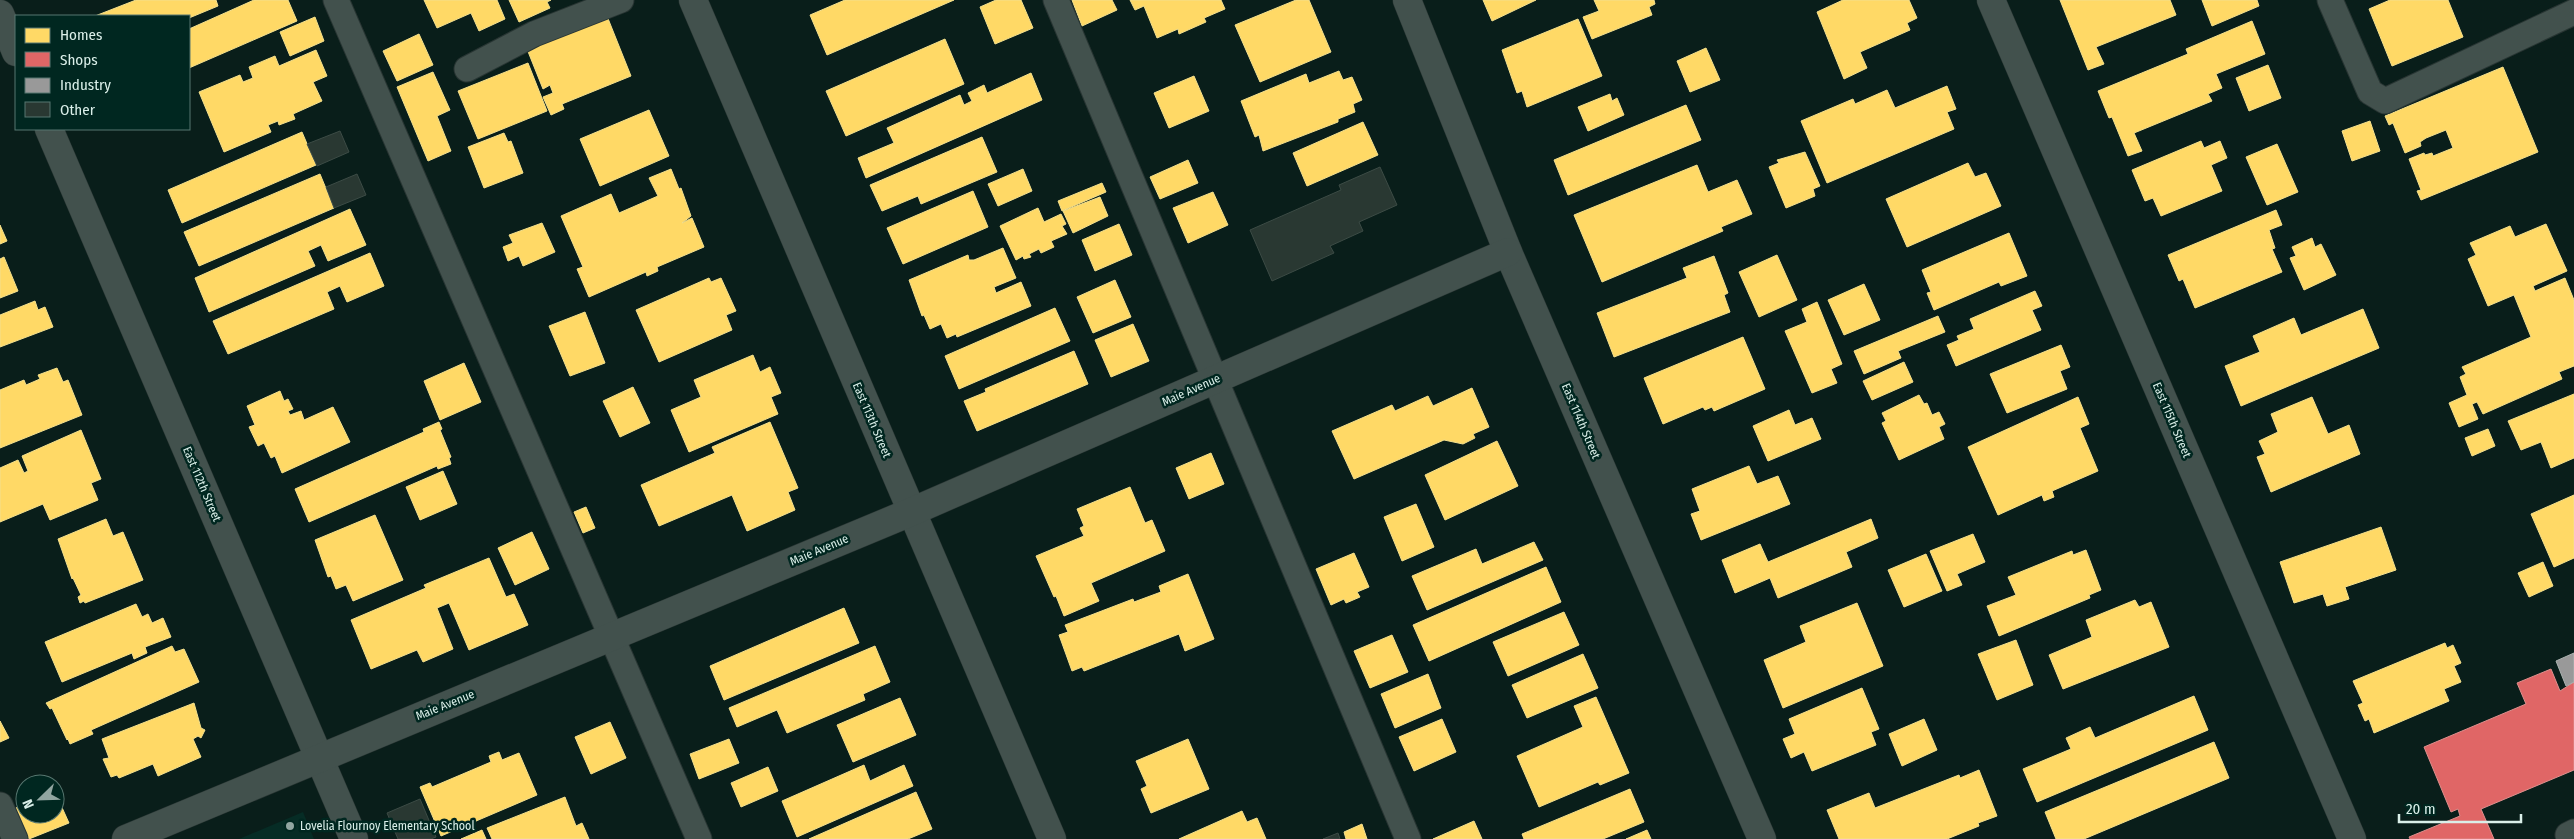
<svg xmlns="http://www.w3.org/2000/svg" width="2574" height="839" font-family="'Fira Sans Condensed',sans-serif">
<style>
.built{fill:#062c25}
.homes{fill:#ffd966;stroke:#f4e08d}
.shops{fill:#e06666;stroke:#de8f8d}
.industry{fill:#999;stroke:#acb3b1}
.building{fill:#293832;stroke:#3c4b45}
.lines{fill:none;stroke-linecap:round;stroke-linejoin:round}
.lane-casing{stroke:#283533;stroke-width:27}
.street-casing{stroke:#283533;stroke-width:29}
.lane{stroke:#42514d;stroke-width:25}
.street{stroke:#42514d;stroke-width:28}
.poi-dot{fill:#91a6a1;stroke:#002720;stroke-width:2}
.labels{text-anchor:middle;dominant-baseline:central;stroke-width:5;stroke-linejoin:round;paint-order:stroke}
.street-label{font-size:12px;fill:#daefe9;stroke:#002720}
.poi-label{font-size:12px;fill:#daefe9;stroke:#002720;text-anchor:start}
</style>
<rect width="100%" height="100%" fill="#091e1a"/>
<polygon class="built" points="303,812 314,839 239,839"/>
<g class="homes">
<polygon points="136,0 216,0 218,6 189,18 189,16 95,16"/>
<polygon points="254,0 288,0 297,21 189,68 189,29"/>
<polygon points="424,0 497,0 505,19 479,31 471,13 437,28"/>
<polygon points="509,0 551,0 547,2 550,8 519,22"/>
<polygon points="845,0 954,0 827,55 810,15"/>
<polygon points="996,0 1021,0 1033,28 995,44 980,7"/>
<polygon points="1072,0 1112,0 1117,10 1082,26"/>
<polygon points="1130,0 1221,0 1225,9 1204,18 1206,22 1179,34 1178,29 1157,38 1144,6 1135,10"/>
<polygon points="1296,0 1309,0 1331,52 1260,82 1235,25"/>
<polygon points="1483,0 1536,0 1492,21"/>
<polygon points="1594,0 1654,0 1655,4 1649,7 1652,15 1592,39 1583,17 1599,11"/>
<polygon points="1843,0 1909,0 1917,18 1907,23 1910,30 1860,52 1867,68 1844,79 1817,12"/>
<polygon points="2060,0 2170,0 2176,15 2096,47 2104,64 2088,70"/>
<polygon points="2202,0 2257,0 2259,6 2212,26"/>
<polygon points="2390,0 2448,0 2463,37 2392,66 2369,9"/>
<polygon points="605,11 631,76 562,104 564,109 551,115 543,97 553,93 550,85 543,89 527,49"/>
<polygon points="315,17 324,41 290,56 280,32"/>
<polygon points="1578,19 1602,76 1527,107 1522,91 1517,93 1502,50"/>
<polygon points="2252,21 2265,54 2216,74 2222,88 2208,94 2212,101 2134,133 2142,151 2128,156 2112,117 2109,118 2098,91 2188,54 2186,49"/>
<polygon points="419,34 433,65 397,81 383,51"/>
<polygon points="945,39 964,84 846,136 826,91"/>
<polygon points="1706,48 1720,80 1690,92 1677,61"/>
<polygon points="316,50 327,76 313,82 322,101 293,114 295,119 279,125 278,121 268,125 271,132 224,152 199,92 240,75 243,82 253,78 249,67 275,56 279,66"/>
<polygon points="528,63 547,111 478,139 458,91"/>
<polygon points="2268,65 2281,98 2249,111 2236,78"/>
<polygon points="2503,67 2538,152 2421,200 2417,191 2421,190 2409,159 2424,153 2425,155 2432,153 2433,156 2453,148 2446,130 2426,138 2420,142 2421,146 2405,153 2393,123 2389,125 2385,116"/>
<polygon points="1339,71 1343,80 1352,77 1362,100 1353,104 1355,112 1338,119 1338,122 1263,151 1259,135 1255,137 1241,101 1306,74 1309,83"/>
<polygon points="433,72 450,110 437,116 451,151 428,161 397,87"/>
<polygon points="1031,73 1042,100 866,178 858,158 894,143 887,128 960,95 964,105 972,101 968,93 984,85 987,93"/>
<polygon points="1194,76 1209,111 1169,128 1154,93"/>
<polygon points="1947,86 1956,109 1947,112 1954,129 1827,183 1801,121 1853,99 1855,104 1887,90 1895,108"/>
<polygon points="1610,94 1612,101 1617,98 1624,115 1588,131 1578,107"/>
<polygon points="1686,105 1701,140 1568,195 1554,160"/>
<polygon points="649,110 669,156 600,186 580,139"/>
<polygon points="2370,121 2380,151 2352,161 2342,131"/>
<polygon points="1363,122 1378,155 1307,186 1293,153"/>
<polygon points="302,132 316,165 182,223 168,190"/>
<polygon points="504,133 508,142 511,141 523,173 484,188 468,147"/>
<polygon points="982,137 997,172 921,204 918,196 882,211 870,185"/>
<polygon points="2201,141 2204,148 2220,141 2227,158 2211,165 2222,191 2161,216 2153,198 2145,201 2132,170"/>
<polygon points="2277,144 2298,192 2267,205 2246,157"/>
<polygon points="1805,152 1820,186 1813,189 1815,196 1786,208 1769,167 1779,163 1777,160"/>
<polygon points="1188,160 1198,183 1160,199 1150,177"/>
<polygon points="1968,163 1975,177 1986,173 2001,206 1907,247 1886,199"/>
<polygon points="1697,165 1708,192 1737,180 1752,214 1721,227 1723,231 1602,282 1574,215"/>
<polygon points="671,169 679,189 681,188 691,216 682,223 692,218 704,247 657,267 658,271 647,276 646,272 589,297 577,269 583,267 561,216 611,194 619,213 658,196 649,178"/>
<polygon points="1023,169 1032,191 998,206 988,184"/>
<polygon points="320,174 334,208 199,266 184,232"/>
<polygon points="1102,183 1106,192 1062,211 1058,201"/>
<polygon points="973,191 988,227 903,264 887,228"/>
<polygon points="1213,192 1228,225 1188,243 1173,208"/>
<polygon points="1100,197 1108,216 1073,233 1063,211"/>
<polygon points="1038,208 1044,222 1061,214 1066,224 1062,226 1067,234 1051,241 1054,247 1041,253 1039,249 1029,254 1031,257 1024,259 1023,256 1016,260 1000,226"/>
<polygon points="350,209 366,245 328,261 321,245 308,251 315,266 209,312 195,278"/>
<polygon points="2276,210 2282,225 2269,230 2275,248 2272,249 2282,272 2195,308 2183,279 2179,281 2168,255"/>
<polygon points="542,223 555,252 523,266 519,256 508,261 503,247 513,243 509,235"/>
<polygon points="1119,224 1132,255 1095,271 1082,240"/>
<polygon points="2546,224 2567,271 2533,286 2535,291 2565,278 2574,300 2574,366 2559,372 2562,379 2483,414 2477,402 2472,404 2478,419 2459,427 2449,403 2467,395 2460,377 2466,374 2462,367 2531,337 2514,295 2488,306 2468,259 2476,255 2470,243 2510,226 2515,237"/>
<polygon points="0,225 7,241 0,244"/>
<polygon points="2009,233 2027,276 2001,286 1999,282 1934,310 1927,293 1931,292 1922,270"/>
<polygon points="2312,238 2315,247 2321,244 2336,275 2304,290 2290,258 2296,256 2292,247"/>
<polygon points="1003,248 1016,278 994,287 996,293 1021,282 1031,306 957,337 956,334 947,338 941,324 930,329 924,315 922,316 909,280 968,255 969,260 974,260"/>
<polygon points="370,253 384,286 347,302 340,286 327,292 334,309 228,354 213,321"/>
<polygon points="1777,255 1797,300 1759,317 1739,272"/>
<polygon points="1714,256 1728,293 1724,295 1730,312 1614,357 1597,313 1687,278 1683,268"/>
<polygon points="4,257 18,291 0,298 0,259"/>
<polygon points="709,278 711,282 721,278 736,311 726,315 732,330 659,362 636,310"/>
<polygon points="1115,280 1131,317 1093,333 1077,297"/>
<polygon points="1864,284 1880,320 1844,335 1828,300"/>
<polygon points="2035,291 2042,306 2032,310 2041,330 1956,366 1947,345 1959,340 1957,336 1974,329 1970,319"/>
<polygon points="35,301 38,310 45,307 53,327 0,347 0,315"/>
<polygon points="1817,302 1842,364 1831,369 1837,383 1812,393 1785,331 1807,322 1802,309"/>
<polygon points="1055,308 1070,341 959,389 945,356"/>
<polygon points="2363,309 2379,348 2241,406 2225,366 2260,352 2253,336 2294,318 2301,335"/>
<polygon points="585,312 605,363 570,376 549,326"/>
<polygon points="1938,316 1945,332 1898,351 1901,358 1864,374 1854,351"/>
<polygon points="1133,324 1149,361 1111,377 1095,340"/>
<polygon points="1743,337 1765,389 1714,411 1712,407 1705,410 1703,407 1663,424 1644,378"/>
<polygon points="2061,345 2070,367 2060,371 2067,389 2007,413 1990,374"/>
<polygon points="1074,351 1088,384 977,431 964,401 986,392 985,389"/>
<polygon points="753,355 760,372 770,367 781,393 771,397 778,414 689,452 671,410 701,397 694,380"/>
<polygon points="1904,362 1913,382 1872,400 1863,381"/>
<polygon points="464,363 481,402 440,420 424,381"/>
<polygon points="57,368 63,382 68,380 82,415 0,448 0,390 24,380 26,385 40,379 38,375"/>
<polygon points="633,387 650,423 620,437 603,401"/>
<polygon points="1472,388 1489,427 1473,434 1475,438 1463,444 1444,440 1354,479 1332,431 1392,405 1395,411 1428,396 1433,406"/>
<polygon points="280,391 284,401 288,399 293,409 288,411 290,415 301,411 304,420 333,407 350,442 282,473 275,456 271,458 264,443 258,446 249,427 255,425 247,406"/>
<polygon points="2574,394 2574,458 2551,468 2541,442 2521,450 2508,421"/>
<polygon points="1919,395 1924,404 1927,403 1932,415 1939,412 1945,424 1939,427 1944,439 1899,460 1882,423 1886,421 1882,413"/>
<polygon points="2078,397 2089,424 2080,428 2098,471 2052,491 2054,497 2044,501 2042,495 1998,515 1968,447"/>
<polygon points="2312,397 2328,434 2349,425 2360,454 2271,492 2257,457 2265,454 2259,441 2278,432 2271,414"/>
<polygon points="1789,410 1795,425 1812,418 1821,439 1768,461 1753,426"/>
<polygon points="439,422 442,429 440,430 451,457 449,458 451,464 438,469 437,466 309,522 295,489 424,432 423,429"/>
<polygon points="770,422 798,488 788,492 795,510 747,531 732,495 659,526 641,485 715,453 712,447"/>
<polygon points="2488,429 2495,446 2472,456 2465,438"/>
<polygon points="81,430 101,479 91,483 98,500 50,520 43,504 0,522 0,468 18,460 24,473 28,471 22,456"/>
<polygon points="1497,441 1518,486 1445,520 1425,475"/>
<polygon points="1211,453 1224,484 1189,499 1176,468"/>
<polygon points="1749,466 1757,484 1778,476 1790,504 1701,540 1691,514 1700,511 1692,489"/>
<polygon points="443,471 457,504 420,520 406,487"/>
<polygon points="1130,487 1145,523 1152,520 1165,551 1091,583 1099,601 1064,616 1056,596 1054,597 1036,556 1084,536 1080,528 1084,526 1077,509"/>
<polygon points="2574,495 2574,558 2554,567 2531,514"/>
<polygon points="1416,504 1434,547 1402,561 1384,517"/>
<polygon points="586,507 595,528 583,533 574,512"/>
<polygon points="375,515 403,580 353,601 346,585 336,589 331,576 328,577 315,540"/>
<polygon points="106,519 113,536 123,532 143,580 85,603 84,601 80,603 78,597 81,595 73,578 72,579 58,539"/>
<polygon points="1871,519 1878,538 1846,552 1852,567 1778,598 1770,578 1735,593 1722,560 1760,544 1768,562"/>
<polygon points="2381,527 2396,570 2345,587 2349,599 2327,606 2323,594 2294,603 2280,562"/>
<polygon points="532,532 549,569 515,585 498,548"/>
<polygon points="1973,534 1985,562 1957,574 1962,585 1947,591 1930,551"/>
<polygon points="1534,542 1543,560 1427,610 1412,576 1476,549 1482,564"/>
<polygon points="2086,550 2101,590 2089,595 2090,598 1999,636 1987,606 2016,595 2008,577 2072,551 2073,555"/>
<polygon points="1354,553 1369,587 1357,592 1360,597 1346,603 1344,599 1331,605 1316,569"/>
<polygon points="1926,554 1942,591 1904,607 1888,570"/>
<polygon points="489,558 506,597 514,594 528,625 469,650 449,603 437,608 453,649 423,662 417,650 371,669 351,620 426,588 424,585"/>
<polygon points="2543,562 2553,586 2529,597 2518,573"/>
<polygon points="1546,567 1561,602 1429,661 1413,625"/>
<polygon points="1188,574 1214,639 1185,651 1179,634 1084,671 1082,667 1072,671 1059,635 1068,632 1065,625 1133,599 1134,602 1161,592 1159,586"/>
<polygon points="2135,600 2139,607 2151,602 2169,647 2063,689 2049,655 2092,637 2086,620"/>
<polygon points="1857,603 1883,666 1783,708 1764,660 1806,642 1800,626"/>
<polygon points="136,604 142,617 148,614 152,623 163,618 171,637 145,647 147,653 134,659 132,653 62,682 45,642"/>
<polygon points="844,608 859,643 724,700 710,666"/>
<polygon points="1564,612 1579,645 1508,676 1493,642"/>
<polygon points="1392,635 1408,672 1370,688 1354,651"/>
<polygon points="2016,640 2033,685 1997,700 1978,654"/>
<polygon points="2445,643 2447,648 2453,645 2461,663 2454,666 2461,682 2444,689 2449,701 2374,733 2369,719 2365,721 2358,705 2363,703 2353,681"/>
<polygon points="172,646 175,652 184,649 199,682 91,730 93,734 70,744 68,739 67,740 52,708 50,709 46,703"/>
<polygon points="875,646 890,682 863,694 865,700 787,733 777,710 737,727 729,708"/>
<polygon points="1583,654 1598,688 1527,718 1512,685"/>
<polygon points="1428,674 1441,708 1395,728 1381,694"/>
<polygon points="1862,688 1879,729 1871,732 1876,745 1812,771 1804,752 1791,758 1783,739 1795,734 1789,719"/>
<polygon points="2194,696 2208,730 2037,802 2023,769 2071,749 2066,738 2090,727 2095,738"/>
<polygon points="1596,697 1629,773 1600,785 1598,782 1539,807 1517,756 1583,727 1574,706"/>
<polygon points="900,698 916,735 853,762 837,725"/>
<polygon points="194,703 201,728 205,730 201,738 198,736 193,739 201,757 158,776 153,764 119,778 117,775 111,777 103,759 109,758 102,739"/>
<polygon points="1442,719 1456,752 1414,771 1399,737"/>
<polygon points="1924,719 1937,750 1902,766 1889,734"/>
<polygon points="0,721 9,738 0,742"/>
<polygon points="610,722 626,758 591,774 575,737"/>
<polygon points="729,739 739,763 699,779 690,754"/>
<polygon points="1188,739 1209,789 1151,813 1141,789 1147,786 1136,761"/>
<polygon points="2214,742 2229,778 2084,839 2056,839 2045,812"/>
<polygon points="499,752 502,760 519,753 537,795 441,836 420,787 430,783 432,787 491,762 489,756"/>
<polygon points="864,765 870,781 904,765 913,786 797,837 782,801"/>
<polygon points="768,767 778,791 741,807 731,783"/>
<polygon points="1979,770 1997,816 1978,823 1979,826 1947,839 1839,839 1827,810 1869,793 1875,808 1959,775 1960,778"/>
<polygon points="1630,789 1644,822 1603,839 1524,839 1522,834"/>
<polygon points="55,792 69,823 29,839 16,808 25,804 25,814 55,814"/>
<polygon points="916,792 932,829 908,839 809,839"/>
<polygon points="565,797 576,826 582,823 589,839 492,839 487,828"/>
<polygon points="1242,811 1247,822 1257,818 1266,839 1179,839"/>
<polygon points="1474,821 1482,839 1433,839"/>
<polygon points="1362,824 1367,839 1346,839 1344,832"/>
<polygon points="482,830 486,839 461,839"/>
<polygon points="1647,830 1651,839 1626,839"/>
</g>
<polygon class="shops" points="2551,669 2560,691 2574,682 2574,770 2481,809 2494,839 2410,839 2409,837 2460,816 2458,809 2451,812 2424,747 2526,704 2517,683"/>
<polygon class="industry" points="2574,653 2574,682 2566,686 2556,661"/>
<g class="building">
<polygon points="340,131 349,152 317,166 307,144"/>
<polygon points="1380,167 1397,205 1359,222 1363,231 1330,246 1334,253 1272,281 1250,230 1341,190 1339,185"/>
<polygon points="357,174 366,195 334,208 326,187"/>
<polygon points="420,799 436,837 431,839 398,839 387,813"/>
<polygon points="1338,833 1340,839 1323,839"/>
</g>
<g class="lines">
<g class="lane-casing">
<g id="lane">
<polyline points="336,0 699,839"/>
<polyline points="1056,0 1408,839"/>
<polyline points="2330,0 2370,92 2385,101 2574,12"/>
<polyline points="467,69 534,34 621,0"/>
<polyline points="0,805 15,839"/>
<polyline points="2570,839 2568,835 2574,832"/>
</g>
</g>
<g class="street-casing">
<g id="street">
<polyline points="693,0 1052,839"/>
<polyline points="1407,0 1508,252 1762,839"/>
<polyline points="1991,0 2352,839"/>
<polyline points="0,14 16,52"/>
<polyline points="49,129 354,839"/>
<polyline points="126,839 911,512 1508,252"/>
</g>
</g>
<use href="#lane" class="lane"/>
<use href="#street" class="street"/>
</g>
<circle class="poi-dot" cx="290" cy="826" r="5"/>
<g class="labels">
<g class="street-label">
<text transform="translate(1191 390) rotate(-24)">Maie Avenue</text>
<text transform="translate(872 420) rotate(67)">East 113th Street</text>
<text transform="translate(2172 420) rotate(67)">East 115th Street</text>
<text transform="translate(1581 421) rotate(67)">East 114th Street</text>
<text transform="translate(202 484) rotate(67)">East 112th Street</text>
<text transform="translate(819 550) rotate(-23)">Maie Avenue</text>
<text transform="translate(445 705) rotate(-22)">Maie Avenue</text>
</g>
<g class="poi-label">
<text x="300" y="826">Lovelia Flournoy Elementary School</text>
</g>
</g>
<rect x="15" y="15" width="175" height="115" fill="#002720" stroke="#577770"/>
<rect x="25" y="28" width="25" height="15" fill="#ffd966" stroke="#577770"/>
<text x="60" y="40" font-size="15" fill="#daefe9">Homes</text>
<rect x="25" y="52" width="25" height="15" fill="#e06666" stroke="#577770"/>
<text x="60" y="65" font-size="15" fill="#daefe9">Shops</text>
<rect x="25" y="78" width="25" height="15" fill="#999999" stroke="#577770"/>
<text x="60" y="90" font-size="15" fill="#daefe9">Industry</text>
<rect x="25" y="102" width="25" height="15" fill="#293832" stroke="#577770"/>
<text x="60" y="115" font-size="15" fill="#daefe9">Other</text>
<g transform="translate(40 799) rotate(247)"><circle r="24" fill="#002720" stroke="#577770"/>
<path d="M0-4L9 19L0 12L-9 19Z" fill="#91a6a1"/>
<text y="-8" font-size="14" font-weight="bold" text-anchor="middle" fill="#daefe9">N</text>
</g>
<path d="M2399 814v8h122v-8" fill="none" stroke="#daefe9" stroke-width="2.5"/>
<text x="2406" y="814" font-size="15" fill="#daefe9" stroke="#002720" stroke-width="4" paint-order="stroke">20 m</text>
</svg>
